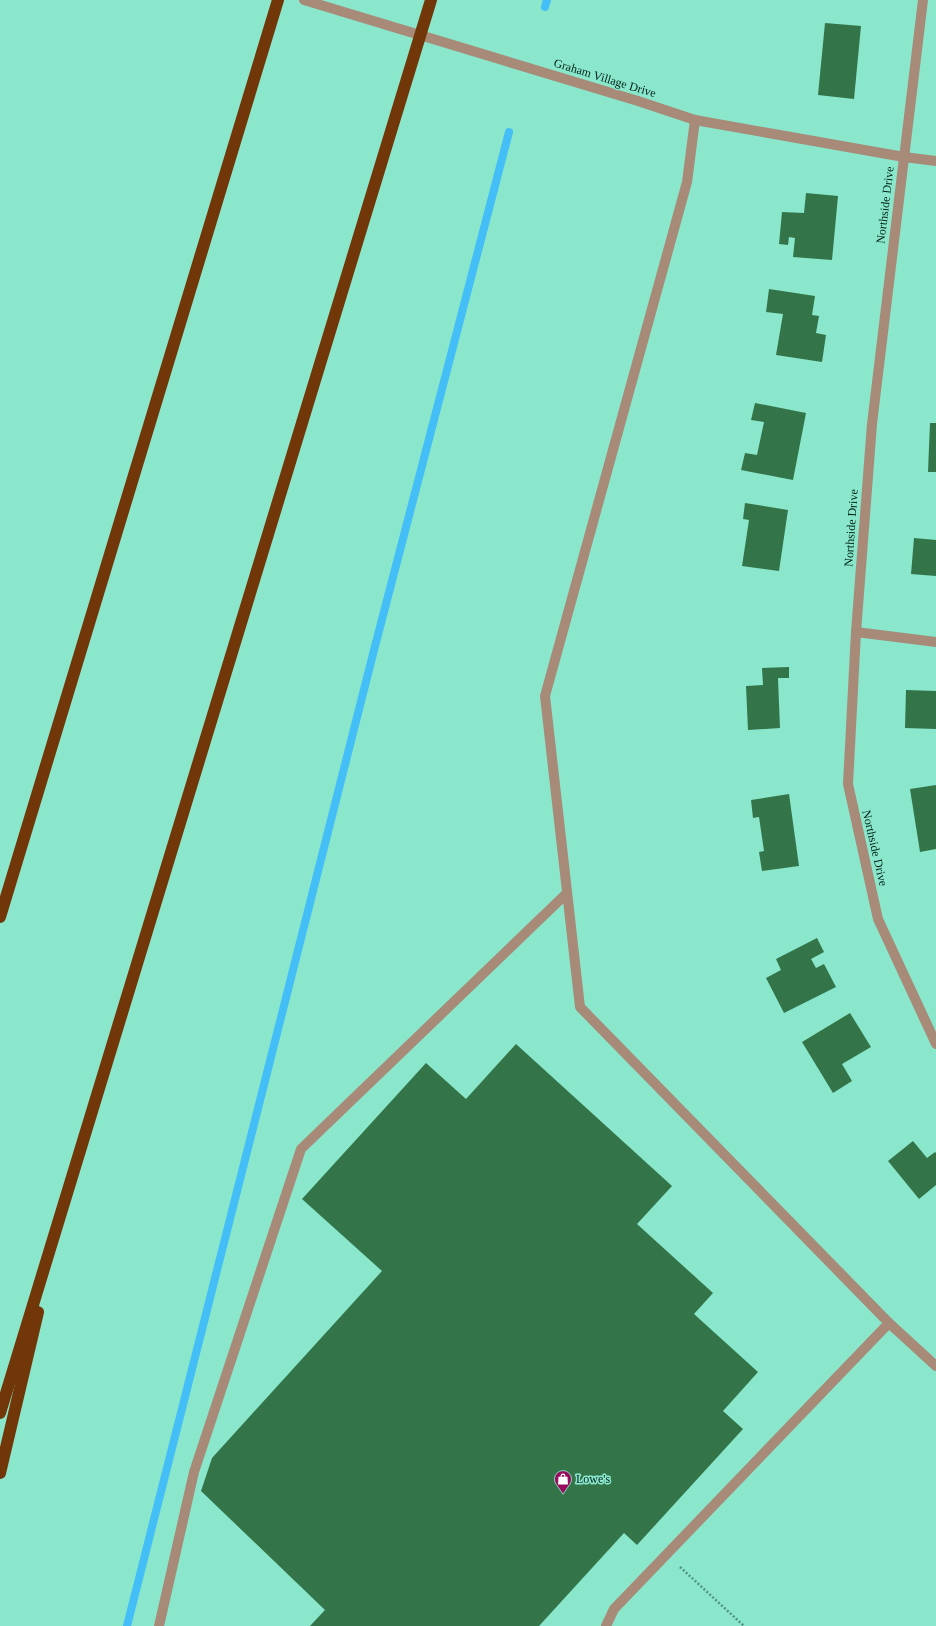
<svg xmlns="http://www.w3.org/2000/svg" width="936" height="1626" font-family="'Times New Roman',serif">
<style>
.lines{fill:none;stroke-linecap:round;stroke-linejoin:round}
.stream{stroke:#43bef6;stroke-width:8}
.building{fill:#337549}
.path{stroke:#519481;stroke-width:2.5;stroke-dasharray:2 2;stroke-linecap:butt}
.service{stroke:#a88a79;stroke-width:10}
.minor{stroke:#a88a79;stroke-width:10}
.motorway{stroke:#713709;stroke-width:12}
.labels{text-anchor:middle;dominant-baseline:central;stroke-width:3;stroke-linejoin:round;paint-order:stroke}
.street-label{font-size:12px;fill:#03221a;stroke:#8ae7cb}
.poi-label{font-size:12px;fill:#03221a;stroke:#8ae7cb;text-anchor:start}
</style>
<rect width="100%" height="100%" fill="#8ae7cb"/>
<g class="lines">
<g class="stream">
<polyline points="545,7 547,0"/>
<polyline points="127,1626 374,650 509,132"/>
</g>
</g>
<g class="building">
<polygon points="825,23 861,26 854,99 818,95"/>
<polygon points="806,193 838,196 832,260 793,257 795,238 789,237 788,245 779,244 782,212 804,213"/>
<polygon points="769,289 815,296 812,315 819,316 816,333 826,335 822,362 776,355 783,314 766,312"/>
<polygon points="755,403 806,413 793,480 741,470 745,453 757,455 764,422 751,420"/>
<polygon points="930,423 936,423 936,472 928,472"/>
<polygon points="745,503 788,510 779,571 742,566 749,520 743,519"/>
<polygon points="914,538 936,540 936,576 911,574"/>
<polygon points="789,667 789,678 778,678 780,728 748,730 746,686 763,685 762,668"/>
<polygon points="906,690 936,691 936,729 905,728"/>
<polygon points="936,785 936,849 920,852 910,789"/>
<polygon points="789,794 799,866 762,871 759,852 764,851 759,817 753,818 751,800"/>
<polygon points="817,938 824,952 811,959 816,968 824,964 836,987 784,1013 766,978 781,970 776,959"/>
<polygon points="850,1013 871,1047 842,1064 852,1081 833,1093 802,1042"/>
<polygon points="516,1044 672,1186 637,1224 713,1293 694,1314 758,1372 723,1411 743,1429 637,1545 624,1533 539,1626 310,1626 325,1610 201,1491 212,1458 382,1271 302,1199 426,1063 466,1099"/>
<polygon points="913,1141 927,1158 935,1152 936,1153 936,1185 919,1199 888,1161"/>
</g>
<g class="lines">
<polyline class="path" points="680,1567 744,1626"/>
<g class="service">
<polyline points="695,120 687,182 545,696 580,1007 889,1323 936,1366"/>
<polyline points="159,1626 194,1472 301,1149 567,893"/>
<polyline points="606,1626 614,1609 889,1323"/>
</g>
<g class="minor">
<polyline points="304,0 638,101 695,120 904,157 936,161"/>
<polyline points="923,0 872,424 856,632 848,784 878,919 936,1044"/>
<polyline points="856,632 936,642"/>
</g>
<g class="motorway">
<polyline points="0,917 278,0"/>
<polyline points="0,1413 431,0"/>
<polyline points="0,1473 38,1312"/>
</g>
</g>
<defs>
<g id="shop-pin" transform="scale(0.9)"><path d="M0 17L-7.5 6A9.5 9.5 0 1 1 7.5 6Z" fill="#980b5f" stroke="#8ae7cb"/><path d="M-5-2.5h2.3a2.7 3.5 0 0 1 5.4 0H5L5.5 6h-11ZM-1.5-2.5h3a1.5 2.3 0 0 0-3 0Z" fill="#fff"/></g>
</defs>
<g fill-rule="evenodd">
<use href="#shop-pin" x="563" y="1479"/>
</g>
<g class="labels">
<g class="street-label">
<text transform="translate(605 78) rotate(17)">Graham Village Drive</text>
<text transform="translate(885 205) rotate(-83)">Northside Drive</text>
<text transform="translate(851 528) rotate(-86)">Northside Drive</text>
<text transform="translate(875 848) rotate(77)">Northside Drive</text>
</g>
<g class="poi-label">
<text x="576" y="1479">Lowe's</text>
</g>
</g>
</svg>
